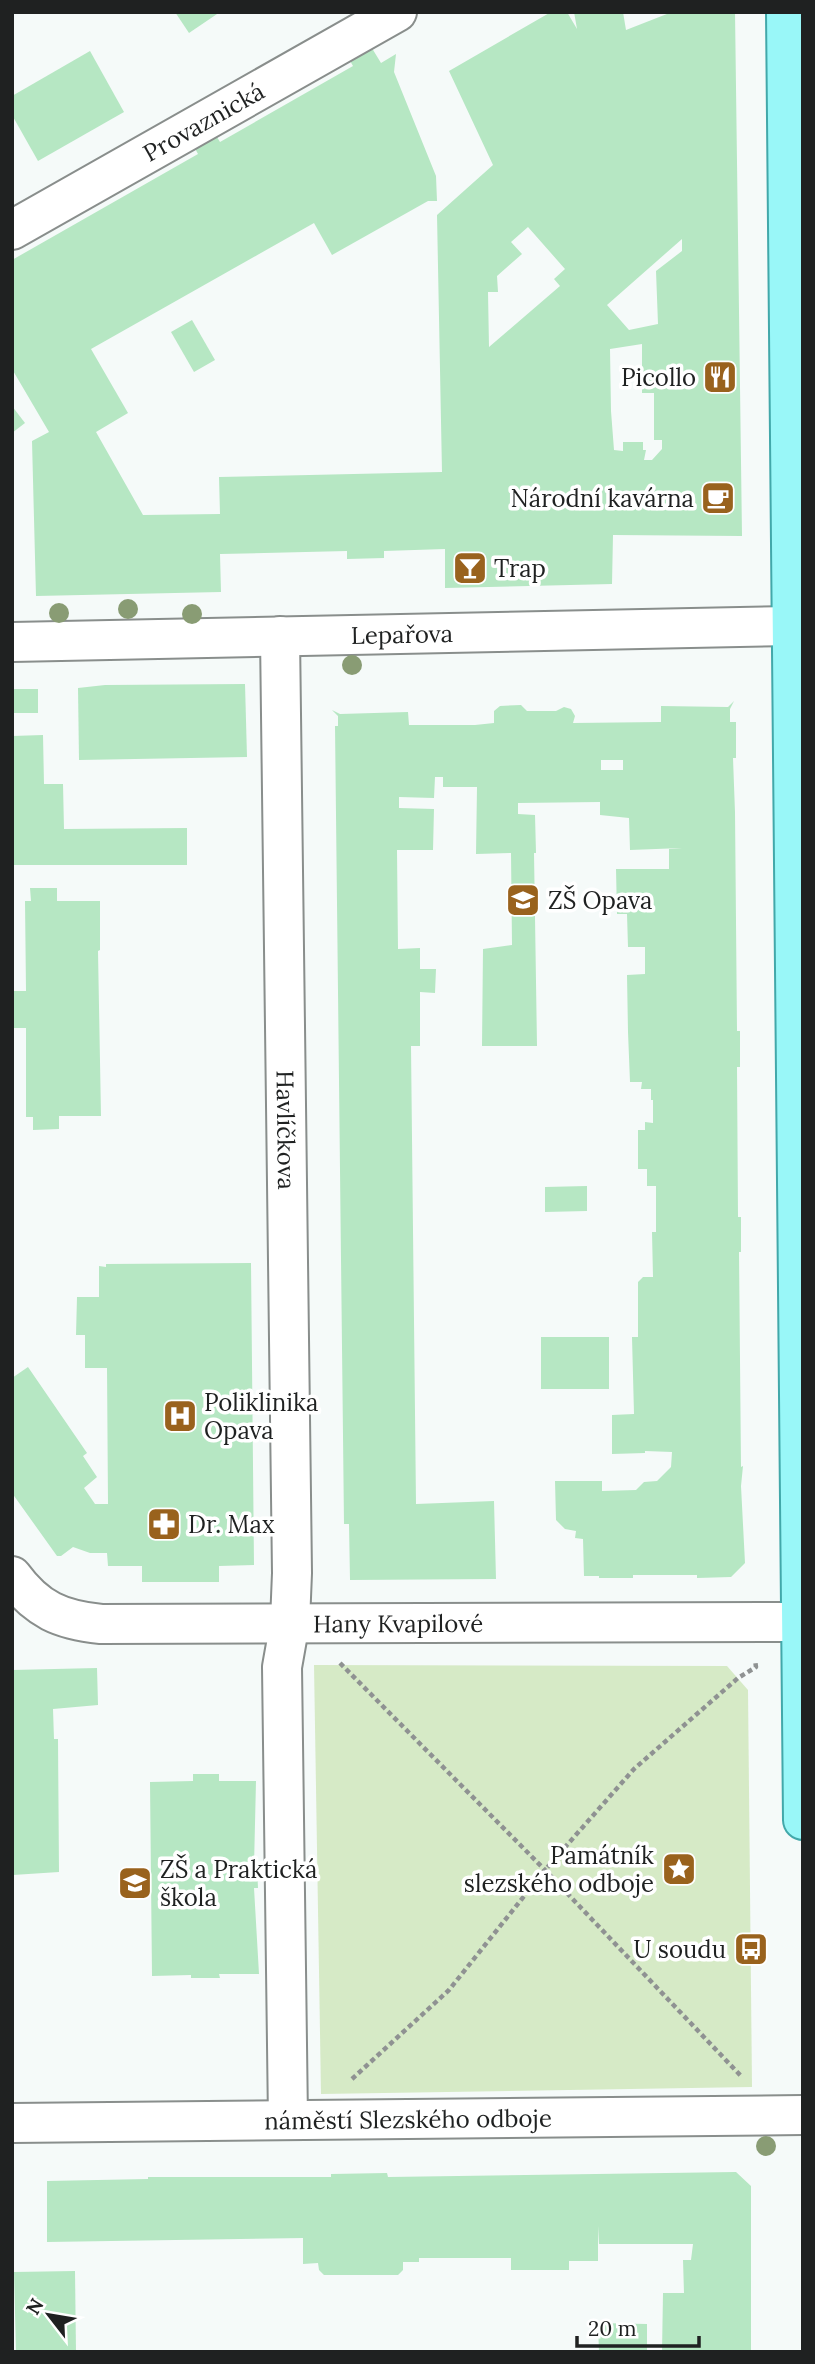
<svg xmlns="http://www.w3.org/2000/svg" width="815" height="2364" font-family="Lora,serif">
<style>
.green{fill:#d6eac6}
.building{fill:#b6e7c3;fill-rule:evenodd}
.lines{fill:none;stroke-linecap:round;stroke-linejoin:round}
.minor-casing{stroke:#898e8c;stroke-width:42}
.major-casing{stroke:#42a8aa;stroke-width:42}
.path{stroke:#8f9292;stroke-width:4.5;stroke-dasharray:5 3.5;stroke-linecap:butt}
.minor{stroke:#fff;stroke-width:38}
.major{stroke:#99f7f8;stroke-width:38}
.tree{fill:#899c74}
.labels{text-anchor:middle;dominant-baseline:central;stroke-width:7;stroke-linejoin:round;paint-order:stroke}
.street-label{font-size:24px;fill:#1f2121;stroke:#fff}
.poi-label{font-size:24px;fill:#1f2121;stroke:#fff;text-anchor:start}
</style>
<rect width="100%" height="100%" fill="#f5faf9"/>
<polygon class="green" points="314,1665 727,1666 748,1690 752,2087 321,2094"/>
<g class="building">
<polygon points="175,12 220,12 189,33"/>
<path d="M551,12h16l10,17 -3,-17h49l3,18 46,-18h63l7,524 -129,-1 -1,49 -167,4v-39l-61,2v7l-37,1v-8l-127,3 1,38 -185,4 -4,-155 17,-9 -37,-63v-109l186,-106 -13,-24 21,-11 14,23 133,-76 -8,-14 22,-12 14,23 15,-9 -2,18 42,104 1,25h-9l-96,54 -18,-32 -223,126 37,64 -32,19 47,83 77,-1 -1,-37 223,-5 -5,-257 56,-50 -44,-94zM528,227l37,42 -11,10 6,7 -71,61 -1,-55h10l-1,-16 25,-22 -11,-12zM682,239v12l-26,20 2,53 -29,6 -22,-25zM642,344v49h12v47h8v9l-10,11h-8l2,-10h-3v-8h-20v9l-9,-1 -3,-39 -1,-62z"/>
<polygon points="90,51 124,112 38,161 12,115 12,96"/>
<polygon points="192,320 215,360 194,372 171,332"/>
<polygon points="12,406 25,423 12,433"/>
<polygon points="245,684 247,757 79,760 78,688 105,685"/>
<rect x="12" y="689" width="26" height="24"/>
<path d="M734,701l-4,8v13h6v36h-3l2,54 2,219h3v36h-3l1,150h3v35h-2l2,215 2,-1 -2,20 4,77 -14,14 -34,1v-3h-64v3h-34v-2h-15l-1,-37 -8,-1 1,-7 -11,-2 -9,-9 -1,-39h47v10l34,-1 8,-8 13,-1 14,-14 1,-15 -27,-1v2l-33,1v-39l22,-1 -2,-77h6v-55l5,-5h10l-1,-45h4v-46h-9v-17h-9v-39h7v-8l8,1v-23h-2v-11h-10l1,-7h-12l-2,-50 -1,-57 18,-1v-27h-17l-1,-33h-10l-1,-45h53v-20l13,-1 -52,2 -1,-32 -29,-3v-13l-82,1v11l17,1 1,38h-2l3,193h-55l1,-97 29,-4 -1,-92 -35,1 1,-67h-34v-10h-8l-1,21 -35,-1v11l35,1 -1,41h-36l1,99 22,-1v21h16l-1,24 -15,-1v54h-9l5,458 78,-3 2,78 -146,1 -1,-56h-5l-9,-798h3v-10l-6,-6 8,4 68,-2 1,13h66l19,-2v-12l6,-5 21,-1 6,6h29l8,-4 7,2 4,7 -2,7 88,-1v-16l67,1zM601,760h22v10h-22z"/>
<polygon points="43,735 44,784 63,784 64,829 187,828 187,865 12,865 12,736"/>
<polygon points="30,888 57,888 57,901 100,901 100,950 98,951 101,1116 59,1116 59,1129 33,1130 33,1117 26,1117 26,1028 12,1028 12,991 26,991 25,901 31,901"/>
<polygon points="587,1186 587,1211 545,1212 545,1187"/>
<polygon points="251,1263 254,1565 219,1566 219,1582 142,1582 142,1566 108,1566 107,1553 90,1553 73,1547 61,1556 57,1556 12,1493 12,1378 28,1367 87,1453 83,1456 97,1477 84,1488 95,1504 108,1504 107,1368 85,1368 85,1335 76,1335 77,1297 99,1297 99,1266 106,1267 106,1264"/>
<rect x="541" y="1337" width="68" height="52"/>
<polygon points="97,1668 98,1705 53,1709 54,1739 58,1739 59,1872 13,1875 12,1670"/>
<polygon points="193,1774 219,1774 219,1781 256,1781 254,1866 257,1866 258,1888 254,1888 259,1974 219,1974 220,1978 191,1978 191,1975 152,1976 150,1782 193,1781"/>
<polygon points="736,2172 751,2186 751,2352 662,2352 663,2293 684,2293 683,2260 691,2260 693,2244 599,2244 598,2226 598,2261 569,2261 569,2270 511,2270 511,2258 419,2258 419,2262 403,2262 403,2270 398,2275 324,2275 319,2270 318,2263 303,2264 303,2238 47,2242 47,2181 148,2179 148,2177 331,2177 331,2174 387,2173 388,2177"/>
<polygon points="75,2271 76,2352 16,2352 14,2272"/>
<polygon points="598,2323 647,2324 647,2352 599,2352"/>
</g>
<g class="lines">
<g class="minor-casing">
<g id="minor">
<path id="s1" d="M12,230l385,-218"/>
<path id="s2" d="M280,636l12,937 -2,49 -8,45 6,453"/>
<path id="s3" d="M12,642l779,-16"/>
<path id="s4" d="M12,1576c25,34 49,44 89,48l700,-2"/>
<path id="s5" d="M12,2123l791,-8"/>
</g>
</g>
<g class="major-casing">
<polyline id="major" points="786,12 803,1820"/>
</g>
<g class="path">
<polyline points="340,1663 545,1870 741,2076"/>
<polyline points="352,2079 449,1990 545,1870 634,1769 738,1678 756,1667 755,1660"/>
</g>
<use href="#minor" class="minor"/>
<use href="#major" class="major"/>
</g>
<g class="tree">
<circle cx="128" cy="609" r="10"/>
<circle cx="59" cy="613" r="10"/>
<circle cx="192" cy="614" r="10"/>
<circle cx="352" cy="665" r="10"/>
<circle cx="766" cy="2146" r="10"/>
</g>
<defs>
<g id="restaurant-square" transform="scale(1.75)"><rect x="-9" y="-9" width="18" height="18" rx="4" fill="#99621d" stroke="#fff"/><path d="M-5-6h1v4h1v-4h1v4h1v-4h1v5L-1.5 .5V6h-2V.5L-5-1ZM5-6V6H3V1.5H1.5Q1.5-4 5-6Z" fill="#fff"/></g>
<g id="cafe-square" transform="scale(1.75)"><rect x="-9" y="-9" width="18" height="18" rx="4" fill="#99621d" stroke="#fff"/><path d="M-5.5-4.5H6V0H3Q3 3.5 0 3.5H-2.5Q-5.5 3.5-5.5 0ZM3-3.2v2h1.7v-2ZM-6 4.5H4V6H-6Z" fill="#fff"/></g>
<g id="bar-square" transform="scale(1.75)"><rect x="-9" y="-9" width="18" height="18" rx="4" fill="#99621d" stroke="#fff"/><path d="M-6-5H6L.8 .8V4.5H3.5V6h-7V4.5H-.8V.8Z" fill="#fff"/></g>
<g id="school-square" transform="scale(1.75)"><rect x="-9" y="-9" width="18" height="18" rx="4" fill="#99621d" stroke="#fff"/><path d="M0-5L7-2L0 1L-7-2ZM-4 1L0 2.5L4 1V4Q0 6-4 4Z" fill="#fff"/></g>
<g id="hospital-square" transform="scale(1.75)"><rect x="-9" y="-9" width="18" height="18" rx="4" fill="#99621d" stroke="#fff"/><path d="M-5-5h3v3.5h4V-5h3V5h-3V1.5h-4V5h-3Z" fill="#fff"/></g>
<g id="pharmacy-square" transform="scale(1.75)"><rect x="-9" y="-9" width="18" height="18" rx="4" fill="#99621d" stroke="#fff"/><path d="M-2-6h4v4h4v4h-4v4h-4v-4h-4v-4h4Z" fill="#fff"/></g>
<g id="sight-square" transform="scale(1.75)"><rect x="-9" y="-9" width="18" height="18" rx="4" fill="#99621d" stroke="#fff"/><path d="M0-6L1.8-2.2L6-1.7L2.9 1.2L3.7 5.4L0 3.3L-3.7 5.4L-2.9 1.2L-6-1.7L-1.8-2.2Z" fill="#fff"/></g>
<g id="bus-square" transform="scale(1.75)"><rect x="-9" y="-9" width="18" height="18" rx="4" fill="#99621d" stroke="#fff"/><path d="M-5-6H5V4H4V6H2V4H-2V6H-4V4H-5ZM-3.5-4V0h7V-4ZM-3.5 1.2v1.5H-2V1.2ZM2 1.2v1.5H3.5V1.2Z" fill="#fff"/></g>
</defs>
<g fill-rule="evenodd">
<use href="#restaurant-square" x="720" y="377"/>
<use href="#cafe-square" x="718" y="498"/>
<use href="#bar-square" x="470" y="568"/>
<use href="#school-square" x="523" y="900"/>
<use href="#hospital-square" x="180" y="1416"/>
<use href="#pharmacy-square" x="164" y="1524"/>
<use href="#sight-square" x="679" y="1869"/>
<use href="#school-square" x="135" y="1883"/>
<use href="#bus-square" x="751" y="1949"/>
</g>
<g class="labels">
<g class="street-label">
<text stroke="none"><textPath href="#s1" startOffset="220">Provaznická</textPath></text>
<text stroke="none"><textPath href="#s3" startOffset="390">Lepařova</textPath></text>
<text stroke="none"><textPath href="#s2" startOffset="494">Havlíčkova</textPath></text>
<text stroke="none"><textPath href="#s4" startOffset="402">Hany Kvapilové</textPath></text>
<text stroke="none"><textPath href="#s5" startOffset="396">náměstí Slezského odboje</textPath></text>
</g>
<g class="poi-label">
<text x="696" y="377" text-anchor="end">Picollo</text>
<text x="694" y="498" text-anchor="end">Národní kavárna</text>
<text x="494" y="568">Trap</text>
<text x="548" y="900">ZŠ Opava</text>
<text x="204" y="1402">Poliklinika<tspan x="204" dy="28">Opava</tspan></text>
<text x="188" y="1524">Dr. Max</text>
<text x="654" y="1855" text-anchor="end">Památník<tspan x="654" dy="28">slezského odboje</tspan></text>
<text x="160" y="1869">ZŠ a Praktická<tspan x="160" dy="28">škola</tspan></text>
<text x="726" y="1949" text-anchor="end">U soudu</text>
</g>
</g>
<rect width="815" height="2364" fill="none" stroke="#1f2121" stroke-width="28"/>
<g transform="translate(49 2315) rotate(301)" stroke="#ffffff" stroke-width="5" paint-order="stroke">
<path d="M0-5L12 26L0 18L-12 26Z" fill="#1f2121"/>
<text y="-10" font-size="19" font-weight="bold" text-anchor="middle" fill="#1f2121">N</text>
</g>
<path d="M577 2336v10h122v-10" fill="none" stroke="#1f2121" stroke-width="3.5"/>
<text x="588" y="2336" font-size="21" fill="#1f2121" stroke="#ffffff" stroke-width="5" paint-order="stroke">20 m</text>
</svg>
